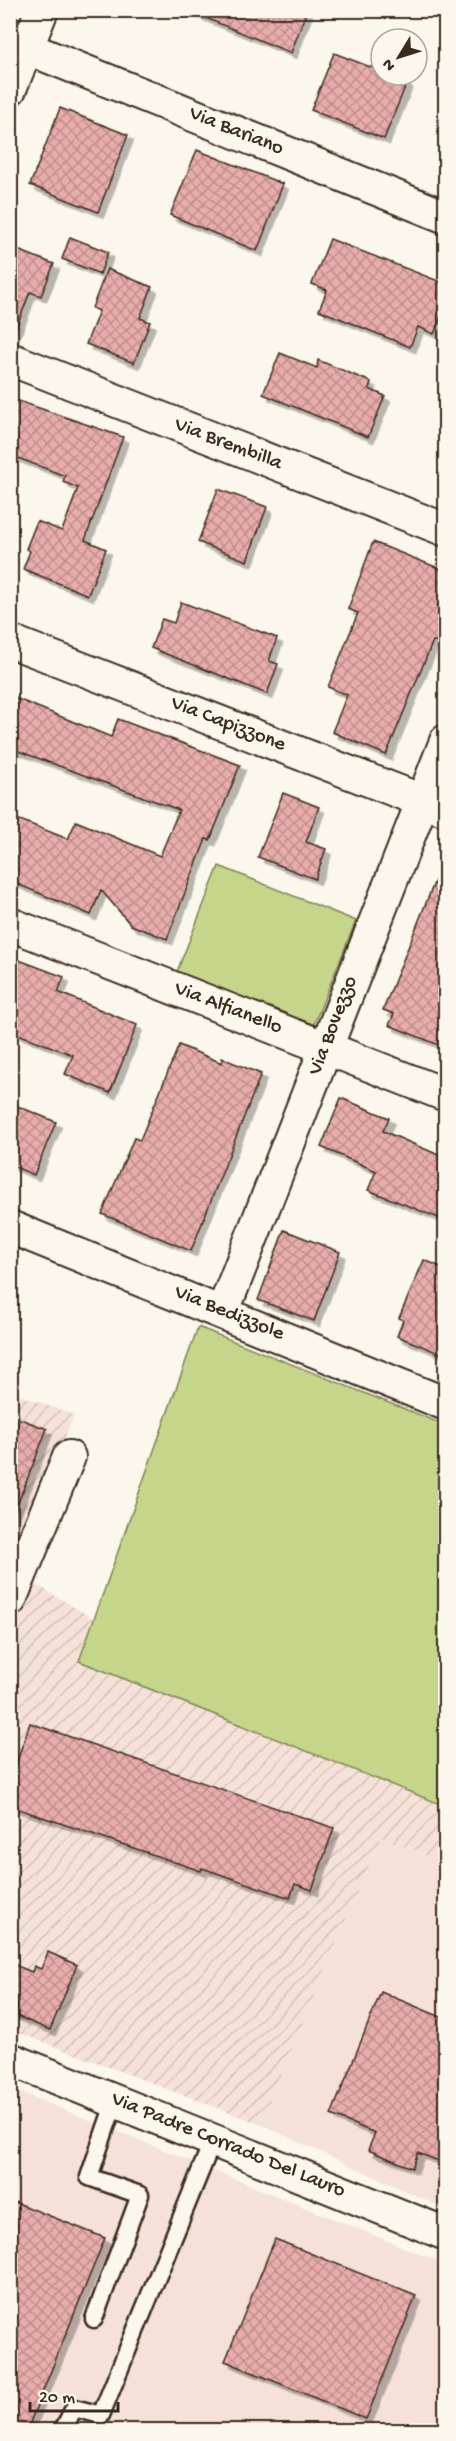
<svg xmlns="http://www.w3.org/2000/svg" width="456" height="2441" font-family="'Gochi Hand',sans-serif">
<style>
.built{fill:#f5e1d8}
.industrial{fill:url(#industrial-furrows)}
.grass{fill:#c5d58a;stroke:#808054;stroke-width:1.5}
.building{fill:url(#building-cross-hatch);stroke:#3b2a1e;stroke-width:1.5;filter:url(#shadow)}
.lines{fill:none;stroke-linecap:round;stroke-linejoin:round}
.lane-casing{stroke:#3b2a1e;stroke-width:21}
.street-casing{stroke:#3b2a1e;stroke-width:36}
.lane{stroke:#fbf7ec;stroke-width:16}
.street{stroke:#fbf7ec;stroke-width:32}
.labels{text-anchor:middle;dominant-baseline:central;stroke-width:4.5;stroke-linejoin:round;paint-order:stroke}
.street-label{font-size:21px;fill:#3b2a1e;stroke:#fbf7ec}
</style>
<defs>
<pattern id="industrial-furrows" width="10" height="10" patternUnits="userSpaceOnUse" patternTransform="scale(1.5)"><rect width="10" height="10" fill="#f5e1d8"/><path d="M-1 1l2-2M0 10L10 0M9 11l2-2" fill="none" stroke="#d3c1b9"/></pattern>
<pattern id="building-cross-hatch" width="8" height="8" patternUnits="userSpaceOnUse" patternTransform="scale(1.5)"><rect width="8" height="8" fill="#e8adab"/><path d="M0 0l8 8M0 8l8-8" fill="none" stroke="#bd8d8b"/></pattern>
<filter id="shadow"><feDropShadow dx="5.5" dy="5.5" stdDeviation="0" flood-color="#0004"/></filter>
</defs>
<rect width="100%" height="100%" fill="#fbf7ec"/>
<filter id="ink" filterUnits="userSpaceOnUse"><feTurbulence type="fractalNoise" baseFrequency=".0167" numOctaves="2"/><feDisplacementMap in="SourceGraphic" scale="12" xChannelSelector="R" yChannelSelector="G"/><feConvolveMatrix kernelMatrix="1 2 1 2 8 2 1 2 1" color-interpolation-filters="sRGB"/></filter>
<g filter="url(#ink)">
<g class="built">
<polygon points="381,1837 445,1863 445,2209 260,2124"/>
<polygon points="10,2088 445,2264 445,2402 438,2430 11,2430"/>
</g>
<g class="industrial">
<polygon points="11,1392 74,1415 11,1565"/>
<polygon points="34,1583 94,1619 80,1662 445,1806 445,1863 381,1837 260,2124 11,2030 10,1640"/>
</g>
<g class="grass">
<polygon points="219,866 356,921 312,1029 176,974"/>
<polygon points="198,1327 445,1425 445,1806 79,1661"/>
</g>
<g class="building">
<polygon points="186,10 307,10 291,53"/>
<polygon points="334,53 381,71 381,75 390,75 407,82 384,139 311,110"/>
<polygon points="60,108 128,135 98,212 30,185"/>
<polygon points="197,150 283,184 257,251 170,215"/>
<polygon points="70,237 108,252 100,274 62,259"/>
<polygon points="330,239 446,284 446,305 434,334 418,327 410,347 319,310 327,290 312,284"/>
<polygon points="10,247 54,264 41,296 30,292 13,336 10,335"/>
<polygon points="107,269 152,287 140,318 150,322 134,363 86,344 99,311 92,308"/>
<polygon points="280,353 317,368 318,360 371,382 369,389 385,396 368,437 263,394"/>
<polygon points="10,398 123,437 85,540 106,549 88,595 23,569 30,551 26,549 37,521 62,531 78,488 63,482 65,476 10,455"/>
<polygon points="218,489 267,507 247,561 198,542"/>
<polygon points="373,542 446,571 446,646 433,641 386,755 332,732 347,695 328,687 358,613 348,609"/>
<polygon points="181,602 277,638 269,661 278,664 267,694 151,648 162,619 174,623"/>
<polygon points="10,696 111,737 118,719 240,765 210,840 206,839 167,939 131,925 101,890 91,915 10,881 10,816 68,839 76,821 160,856 179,810 10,748"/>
<polygon points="283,793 319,807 306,842 326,849 315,879 258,857"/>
<polygon points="446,853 446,1048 389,1025 394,1014 383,1010"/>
<polygon points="19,960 64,977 58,992 137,1025 110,1093 65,1074 73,1055 10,1031 10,980"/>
<polygon points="179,1045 222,1063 222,1058 261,1074 191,1251 102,1214 134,1138 140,1140"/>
<polygon points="341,1098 389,1118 383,1131 446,1158 446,1221 368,1190 376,1171 321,1147"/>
<polygon points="10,1103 56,1122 34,1175 10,1165"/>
<polygon points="284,1230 340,1252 314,1321 258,1300"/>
<polygon points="424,1260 446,1269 446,1356 397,1336 403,1320 399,1318"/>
<polygon points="10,1415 47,1429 12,1518 10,1518"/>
<polygon points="30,1723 334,1828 312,1890 295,1884 290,1898 202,1868 201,1871 10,1806 10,1781"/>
<polygon points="48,1952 77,1965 50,2030 14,2015 18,2005 10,2001 10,1963 32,1972 34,1966 41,1969"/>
<polygon points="381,1992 446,2019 446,2164 418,2153 412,2168 368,2150 375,2133 331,2115"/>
<polygon points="10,2200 105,2238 27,2430 10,2430"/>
<polygon points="275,2239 416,2296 366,2419 225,2361"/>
</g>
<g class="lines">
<g class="lane-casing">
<g id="lane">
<polyline points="94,2319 140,2195 89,2177 115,2101"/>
<polyline points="63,2430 74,2408 101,2415 213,2140"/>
</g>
</g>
<g class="street-casing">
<g id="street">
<polyline points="27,48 446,217"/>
<polyline points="10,89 42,10"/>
<polyline points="10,359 446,530"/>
<polyline points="10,641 446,810"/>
<polyline points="10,924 446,1095"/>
<polyline points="10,1227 446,1404"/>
<polyline points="223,1311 446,741"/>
<polyline points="10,1600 69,1457"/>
<polyline points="10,2059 446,2234"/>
</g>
</g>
<use href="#lane" class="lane"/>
<use href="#street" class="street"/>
</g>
</g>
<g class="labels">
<g class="street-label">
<text transform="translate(236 132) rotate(22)">Via Bariano</text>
<text transform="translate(228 445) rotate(21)">Via Brembilla</text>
<text transform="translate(228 725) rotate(21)">Via Capizzone</text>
<text transform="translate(228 1009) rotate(21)">Via Alfianello</text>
<text transform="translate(334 1026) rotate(-69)">Via Bovezzo</text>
<text transform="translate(229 1314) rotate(22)">Via Bedizzole</text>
<text transform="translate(228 2146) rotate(22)">Via Padre Corrado Del Lauro</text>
</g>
</g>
<rect width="456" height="2441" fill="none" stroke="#fbf7ec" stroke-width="36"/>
<rect x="18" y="18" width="420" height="2405" fill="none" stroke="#3b2a1e" stroke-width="2" filter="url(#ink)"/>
<g transform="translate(399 57) rotate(232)"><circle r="28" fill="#fbf7ec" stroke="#aea59a" stroke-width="1.5"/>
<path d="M0-4.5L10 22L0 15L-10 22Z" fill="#3b2a1e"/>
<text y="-9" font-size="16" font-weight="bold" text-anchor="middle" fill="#3b2a1e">N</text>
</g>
<path d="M30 2402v9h88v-9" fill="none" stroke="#3b2a1e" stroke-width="3"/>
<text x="39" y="2402" font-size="18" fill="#3b2a1e" stroke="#fbf7ec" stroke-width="4.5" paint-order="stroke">20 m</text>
</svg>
